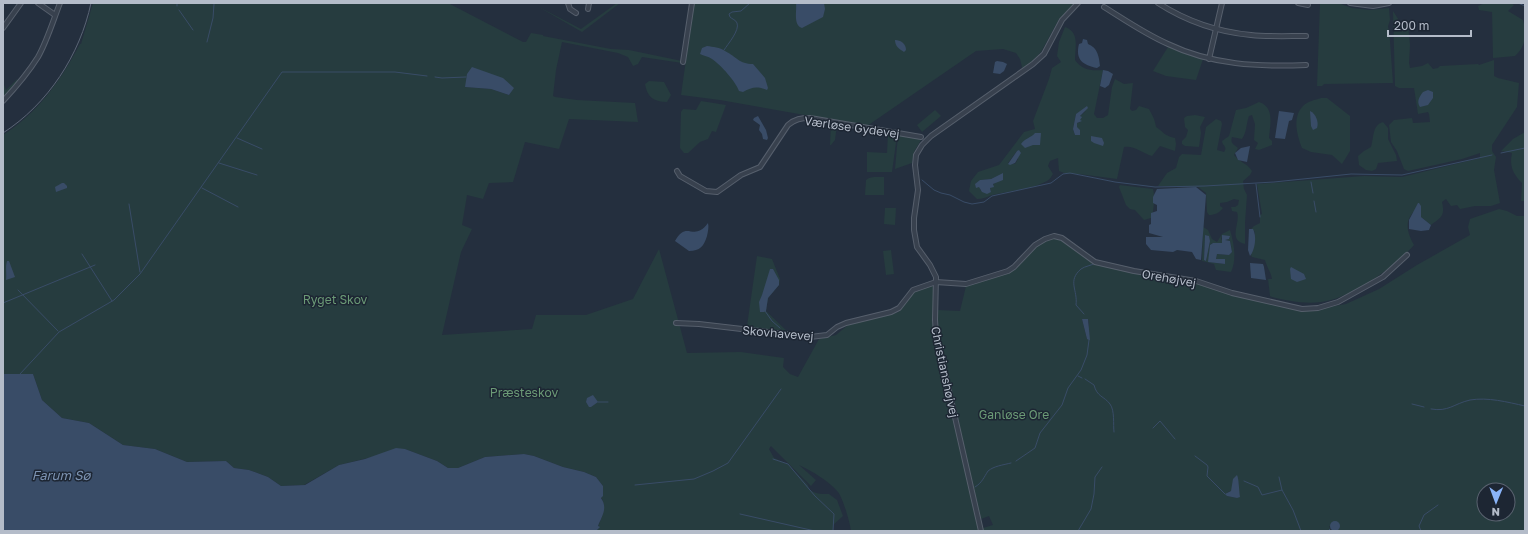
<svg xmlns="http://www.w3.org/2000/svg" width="1528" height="534" font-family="'Golos Text',sans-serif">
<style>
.green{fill:#263c3f;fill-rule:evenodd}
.water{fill:#394c67}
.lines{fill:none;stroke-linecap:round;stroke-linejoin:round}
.stream{stroke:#394c67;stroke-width:1}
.minor-casing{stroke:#565f6c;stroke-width:6}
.minor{stroke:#38414e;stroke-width:4}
.tram{stroke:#5a6575;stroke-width:1}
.labels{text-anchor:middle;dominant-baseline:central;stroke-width:3;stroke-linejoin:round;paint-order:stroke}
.street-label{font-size:12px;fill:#b4bcc9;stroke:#1d2633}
.park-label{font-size:12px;fill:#6b9a76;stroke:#1d2633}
.water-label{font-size:13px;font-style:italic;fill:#7c92b1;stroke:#1d2633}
</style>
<rect width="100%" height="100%" fill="#242f3e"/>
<g class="green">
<path d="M93,3h355l75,39h3l5,-9 12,2v1l68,13 18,1 53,11v2l-40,-6 -4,7 -5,2 -5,-9 -10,-4 -56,-11 -6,28 -3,26 2,1 22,3 58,3 3,19 -69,-3 -10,30 -34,-7 -12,40 -24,1 -6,16 -16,-4 -5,30 10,4 -11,23 -19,83 90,-6 4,-14h50l47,-16 26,-50 28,104 54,-1 43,6 -1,9 7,7 8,3 21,-38 17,-4 12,-10 51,-13 12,-20 23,-9 3,27 23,1 6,-25 48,-18 22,-22 12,-8 7,-1 7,2 30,23 41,11 53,8 42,11 78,19 40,-7 33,-15 38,-24 53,-30 -2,-8 2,-8 29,-10 8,2 10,5h8v315h-188l3,-4 -11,-1 2,5h-480c-1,-8 -8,-33 -13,-39 -9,-11 -26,-21 -39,-27l17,15 -5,6 -40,-40 -2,3 5,9 14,6 20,21 1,4c6,5 11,5 20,5l8,6 6,16 -10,9v6h-237l3,-4 -1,-1c4,-9 9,-19 3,-29l2,-1v-10l-7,-9 -12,-5 -21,-5 -29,-11 -10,-2 -39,3 -27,11h-10l-11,-7 -32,-12 -66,16 -35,20 -23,1 -13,-9 -19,-7 -15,-2 -8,-7 -39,1 -32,-13 -32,-4 -34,-22 -27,-5 -20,-18 -9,-26h-30v-239c35,-22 58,-55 77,-91h1zM465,87l48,1 -4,7 -18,-6zM1082,319h6l1,4 -2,16zM1239,482l-2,16 -10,-2 1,-4 3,-1 1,-2zM1484,490h24v24h-24zM989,516l4,9 -10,3 -2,-9z"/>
<polygon points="617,3 620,3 582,32 537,6 581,29"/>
<polygon points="694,3 1075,3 1059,19 1041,52 1023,71 1020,59 1016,53 1003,49 976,51 867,126 720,100 681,95"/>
<polygon points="1320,3 1338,3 1352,8 1370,10 1389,8 1390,20 1388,26 1390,41 1393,83 1324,84 1322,86 1317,86"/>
<path d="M1485,3h26l3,2 -6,6 15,9c4,14 3,26 -8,36l-22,2 -1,-46 -13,-2 -1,-4z"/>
<path d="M1393,11l9,14h6l2,20 -1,18 1,5 12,-2 6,-3 5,6 5,-1 2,-2 38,-2 1,1 15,-5v16l4,2 21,5 -2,24 -25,38v6l4,6 -2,13 6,33 -9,3h-16l-15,3 -3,-4 -6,1 -5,-7 -4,3c3,14 0,15 -11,23l-10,-8v-11c-17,11 -16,23 -7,39 -19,22 -64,54 -93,57 -17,2 -32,-1 -49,-5l-2,-1 -2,-17h4c-1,-7 -5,-11 -7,-19l-13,-3 -1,-2 3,-11 1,-12 -4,-3 3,-3 6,-3v-8l2,-1 -5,-30 107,-8 38,1 78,-19v-5l-18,6 -54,12 -4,-2 -7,-18 -6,-9 -2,-17 5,-5 18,-2 1,5 17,-1 -1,-8 -1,-2 -10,2 -4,-26h-15l-4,-2z"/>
<path d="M1065,27c15,5 10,20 10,33 7,10 16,11 28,10l-9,44 3,4h6l5,-3 4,-28 3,-8 9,5 9,-1 -3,26 2,2 4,-1 3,-4 10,3c3,6 6,10 7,18 9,6 7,8 19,11l1,6 -1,7 -15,-5 -8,10c-9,-3 -19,-11 -28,-9l-7,32 -38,-5h-12l-8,-3 -1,-13 -8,3 -2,5 5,8c-2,3 -3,5 -6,7 -14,8 -39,10 -55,14 -5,2 -9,4 -15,4l-8,-8 2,-10 7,-9 21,-7 25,-33 11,-3 -2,-8 16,-42 3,-11 9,-6 -4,-6 2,-14zM1086,111l-6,5v6l-3,1v4l1,2 -3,6 -2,-6 3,-15zM1017,151l1,8 -3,5 -7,-1zM1003,174l-13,14 1,4 -11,-2v-10l11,-1z"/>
<polygon points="1168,47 1203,59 1196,80 1166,76 1153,71"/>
<polygon points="17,79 18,81 3,98 3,82 6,90"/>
<path d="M649,81l15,1 7,13 -4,7c-13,0 -20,-5 -22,-18z"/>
<path d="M1321,98h6l23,18v35l-8,13 -10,-9 -21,-3 -9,-4c-5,-13 -10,-31 1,-42 5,-5 12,-6 18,-8z"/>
<polygon points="701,101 726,105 716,132 712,131 708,139 700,142 688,153 684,153 680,148 681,112 683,109 696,110"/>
<path d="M1259,102c16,5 11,23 10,36l3,3v4l-13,5 -4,-1 3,-6 -4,-3 1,-16 -3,-9 -3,1c-3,8 -2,16 -7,23l-10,-2c-2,7 2,7 6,11l-4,7c5,7 13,8 18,16l-2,4 -7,6 1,8 3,6 -2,28v21c-18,-4 -4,-21 -8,-32l-5,-1 -1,-4h4l3,-2 1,-5 -5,-1 -7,3 -7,1v3l3,2c-4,5 -8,7 -14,7l-2,-3 -1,-19 -8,-6 -40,-1 9,-13 9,-5 3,-11 3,-3 19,1 5,-28 10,-8 5,2 1,3 -5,26 7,2c4,-6 -2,-6 -2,-11l7,-5 7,-26 10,-2z"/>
<polygon points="935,110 941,116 922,132 917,125"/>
<polygon points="1195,115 1205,117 1200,127 1201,133 1199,147 1185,146 1182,144 1182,141 1186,137 1188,130 1185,127 1184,118 1187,116"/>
<path d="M1383,122l5,6v11l8,16 1,6 -19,2 -2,6 -4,2 -6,-1 -7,-5 -1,-9 6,-5 7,-4c3,-9 1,-22 12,-25z"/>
<polygon points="831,123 837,125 835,140 831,145 830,145"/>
<path d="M1525,132v69h-4l1,-18c-9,-9 -13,-17 -10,-30l-11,-2 12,-12z"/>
<polygon points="888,133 897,135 892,172 867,172 867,152 887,153"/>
<polygon points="898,135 917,138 921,140 914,152 912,163 895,169"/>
<polygon points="874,177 884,177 884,195 865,195 866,180 869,178"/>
<path d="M1120,185l33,4c2,7 1,23 -2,29l-7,2 -9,-10 -5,-1 -4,-4 -7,-18z"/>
<polygon points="885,208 896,208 895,225 884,224"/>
<path d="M1203,227l5,3 4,9 5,3 5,-8 8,-4c4,13 7,29 1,42l-15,-2 -2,-6 -12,-3zM1205,235l3,1 2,5 -4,20 -2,-1zM1222,236h8l-1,3 -4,1 5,1 2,11 -3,3 -12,-1 -1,5h9v5l-16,-2 1,-17 3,-2h9l1,-2 -2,-2z"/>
<polygon points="891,250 894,274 886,275 883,251"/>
<polygon points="757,256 772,259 780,279 779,285 768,298 766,311 789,333 744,329 747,326"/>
</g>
<g class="water">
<path d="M796,3h28l1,6 -2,8 -21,11c-9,-3 -5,-17 -6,-25z"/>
<path d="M1083,39l4,1 1,4c10,4 11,13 12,22l-3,2c-14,-3 -22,-8 -18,-24l3,-1z"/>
<path d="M895,40c6,0 11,4 11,10l-2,2c-5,-3 -9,-6 -9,-12z"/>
<path d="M707,46c6,1 13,1 18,5 12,6 14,13 28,13l12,14 3,10 -1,2c-10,-4 -15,-3 -24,2l-4,-1c-3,-9 -18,-26 -27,-32 -4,-3 -8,-3 -12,-5l2,-6z"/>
<polygon points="997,61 1003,62 1007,64 1004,71 1000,74 993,73 995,62"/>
<polygon points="472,67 503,78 514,88 509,95 491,89 465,87 467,74"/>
<polygon points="1103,70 1108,71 1113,74 1109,85 1105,88 1100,86"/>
<path d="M1428,90l5,2v6l-5,7 -8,2c-4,-6 0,-11 3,-15z"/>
<polygon points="1087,106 1088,108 1080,116 1082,117 1080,120 1082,121 1077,123 1077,127 1080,130 1080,135 1075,135 1073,129 1076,114"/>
<polygon points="1279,111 1294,113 1292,120 1289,121 1285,139 1275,138"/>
<path d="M1310,111c6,3 9,11 7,17l-4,2 -2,-4z"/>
<polygon points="758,116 766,130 768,138 767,140 763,139 762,134 759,130 760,125 753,120 754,118"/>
<path d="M1035,133h6l-1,12h-7l-8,3 -4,-4c4,-6 10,-6 14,-11z"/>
<polygon points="1091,136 1102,138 1104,143 1103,146 1094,143 1091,141"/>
<polygon points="1250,146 1247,162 1238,160 1235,153 1241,148"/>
<polygon points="1019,150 1021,153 1015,163 1010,165 1008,164 1017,151"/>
<polygon points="1003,173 1003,180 993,184 994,187 990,188 991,192 987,194 982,192 979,187 976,188 975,184 980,180 991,179"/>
<polygon points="62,183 64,183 67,186 67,188 56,192 55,187"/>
<polygon points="1196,187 1206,195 1201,260 1196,259 1192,252 1177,250 1173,252 1151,250 1146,244 1146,237 1163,237 1149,233 1149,225 1151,224 1151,213 1157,211 1157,205 1153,203 1153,197 1157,189"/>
<polygon points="1418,203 1419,203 1421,206 1421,217 1431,225 1429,230 1421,231 1409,229 1409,220"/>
<path d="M708,223c1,4 0,8 -1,13 -3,10 -7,15 -18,15l-14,-10c12,-22 18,2 33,-18z"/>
<path d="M1249,229h4c4,7 2,21 -3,27l-2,-6z"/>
<polygon points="1205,235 1209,236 1210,241 1206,261 1204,260"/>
<polygon points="1222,235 1230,236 1229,239 1225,240 1230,241 1232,252 1229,255 1217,254 1216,259 1225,259 1225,264 1208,262 1210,245 1213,243 1222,243"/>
<path d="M7,261h2l6,16 -9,3c1,-7 -1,-12 1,-19z"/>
<polygon points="1250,263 1263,264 1264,267 1266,280 1251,278"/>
<polygon points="1291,267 1304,274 1306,279 1297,282 1291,279 1290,269"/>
<polygon points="770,269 773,269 779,280 779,285 768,298 766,311 764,312 760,312 759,302 762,295"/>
<polygon points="1082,319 1088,319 1090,340 1089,340 1087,339"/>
<path d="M3,374h30l9,26 20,18 27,5 34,22 32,4 32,13 39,-1 8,7 15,2 19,7 13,9 24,-1 34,-20 26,-6 31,-11 9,1 32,12 11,7h10l27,-11 39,-3 10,2 29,11 21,5 12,5 7,9v10l-2,2c7,10 1,18 -3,28l2,1 -4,4h-593z"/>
<polygon points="593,395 598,402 591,407 589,407 586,402 587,398"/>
<path d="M1237,475c2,4 2,16 3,22l-3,1 -10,-2 -2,-2 6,-3 2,-12z"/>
<circle cx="1335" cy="526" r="5"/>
</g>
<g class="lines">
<g class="stream">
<polyline points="177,3 177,6"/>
<polyline points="1518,3 1525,6"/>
<polyline points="179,10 193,30"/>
<polyline points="207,42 213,18 214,4"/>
<path d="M724,50c4,-6 16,-20 13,-27 -1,-3 -5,-4 -7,-6l-1,-3 3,-2 9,-1 9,-8"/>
<polyline points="435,77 442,78 466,77"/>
<polyline points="237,138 262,149"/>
<polyline points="1501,153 1525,148"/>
<polyline points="219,163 257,175"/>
<polyline points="922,180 934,190 941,193 950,195 964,202 972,204 984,202 992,196 1051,183 1063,174 1070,173 1115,182 1155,187 1205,186 1274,182 1351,174 1402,175 1492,155"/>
<polyline points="1311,182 1313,193"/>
<polyline points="1256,184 1260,217"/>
<polyline points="202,188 238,207"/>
<polyline points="1314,201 1316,212"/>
<polyline points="129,204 140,272"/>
<polyline points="82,254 112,301"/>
<polyline points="18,290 58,331"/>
<polyline points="3,303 95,265"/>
<polyline points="765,311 772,321 780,328"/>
<path d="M1084,314l-8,-9c2,-15 -9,-24 5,-36 4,-3 10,-3 14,-6"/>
<polyline points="20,374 59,332 114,300 140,274 282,72 395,72 427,76"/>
<polyline points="1078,376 1082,378"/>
<path d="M1085,379l9,6c3,12 10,11 16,19 5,7 3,20 4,28"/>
<polyline points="598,402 608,402"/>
<polyline points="1412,404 1424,407"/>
<path d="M1431,409c18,3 22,-5 39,-9 18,-3 37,2 55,6"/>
<polyline points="1153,428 1160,421 1175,439"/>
<polyline points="1195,456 1207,465 1208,467 1207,476 1225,494"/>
<polyline points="773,459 788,464 815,496 834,514 833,531"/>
<polyline points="1016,461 1035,448 1040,433 1062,405 1068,388 1081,370 1087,355 1089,340"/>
<polyline points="1279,477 1282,490"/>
<polyline points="1244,481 1258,487 1262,495 1282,490 1293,510 1301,531"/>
<polyline points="635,485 694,479 713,471 728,463 781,389"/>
<path d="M975,487c7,-4 9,-10 13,-16 6,-5 15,-6 23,-8"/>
<polyline points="740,514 815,531"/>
<polyline points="1078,531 1091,509 1094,494 1095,477 1102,467"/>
<polyline points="1328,531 1330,529"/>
<polyline points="1421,531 1419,526 1424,515 1438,505"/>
</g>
<g class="minor-casing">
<g id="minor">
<polyline points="38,3 55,15"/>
<polyline points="568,3 570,9 576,13"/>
<path d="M1158,3c28,18 60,29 93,32 18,2 37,1 55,1"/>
<polyline points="1298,3 1308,5"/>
<polyline points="1350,3 1373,6 1389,3"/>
<path d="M1104,7c21,13 41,27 64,37 44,21 90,23 138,21"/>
<polyline points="588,9 589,3"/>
<polyline points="3,28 21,3"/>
<polyline points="1209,59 1222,3"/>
<polyline points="683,62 692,3"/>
<path d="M3,101c13,-14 25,-28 35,-44 9,-16 15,-36 22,-54"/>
<path d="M677,171l3,5 26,15 11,1 24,-17 19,-8 28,-42c7,-6 13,-7 22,-7l111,19"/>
<polyline points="676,323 699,324 810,337 827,335 837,327 846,323 891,312 899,308 913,290 936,282 966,284 1008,271 1014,267 1035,245 1045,239 1054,236 1062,238 1095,262 1134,271 1196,281 1232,293 1302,309 1318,308 1338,302 1383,277 1407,255"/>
<polyline points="981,531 936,334 935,320 936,277 930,265 917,247 914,230 914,218 918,190 915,165 916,155 922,145 931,136 1033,64 1044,54 1062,20 1078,3"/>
</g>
</g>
<use href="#minor" class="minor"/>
<path class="tram" d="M3,133c45,-29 77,-78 88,-130"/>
</g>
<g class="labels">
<g class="street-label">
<text transform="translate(852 127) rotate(8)">Værløse Gydevej</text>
<text transform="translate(1169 278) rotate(10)">Orehøjvej</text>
<text transform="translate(778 333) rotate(5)">Skovhavevej</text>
<text transform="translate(945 372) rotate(78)">Christianshøjvej</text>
</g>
<g class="park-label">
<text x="335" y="299">Ryget Skov</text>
<text x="524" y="392">Præsteskov</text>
<text x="1014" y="414">Ganløse Ore</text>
</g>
<g class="water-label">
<text x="61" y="475">Farum Sø</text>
</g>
</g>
<rect width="1528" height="534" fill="none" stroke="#b4bcc9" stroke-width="8"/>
<g transform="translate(1496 502) rotate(181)"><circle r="19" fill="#1d2633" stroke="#59626f"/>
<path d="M0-3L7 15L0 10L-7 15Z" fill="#8ab4f8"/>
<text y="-6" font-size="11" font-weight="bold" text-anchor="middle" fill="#b4bcc9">N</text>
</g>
<path d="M1388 30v6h83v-6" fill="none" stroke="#b4bcc9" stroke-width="2"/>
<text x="1394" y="30" font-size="12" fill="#b4bcc9" stroke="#1d2633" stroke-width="3" paint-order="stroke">200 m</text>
</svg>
